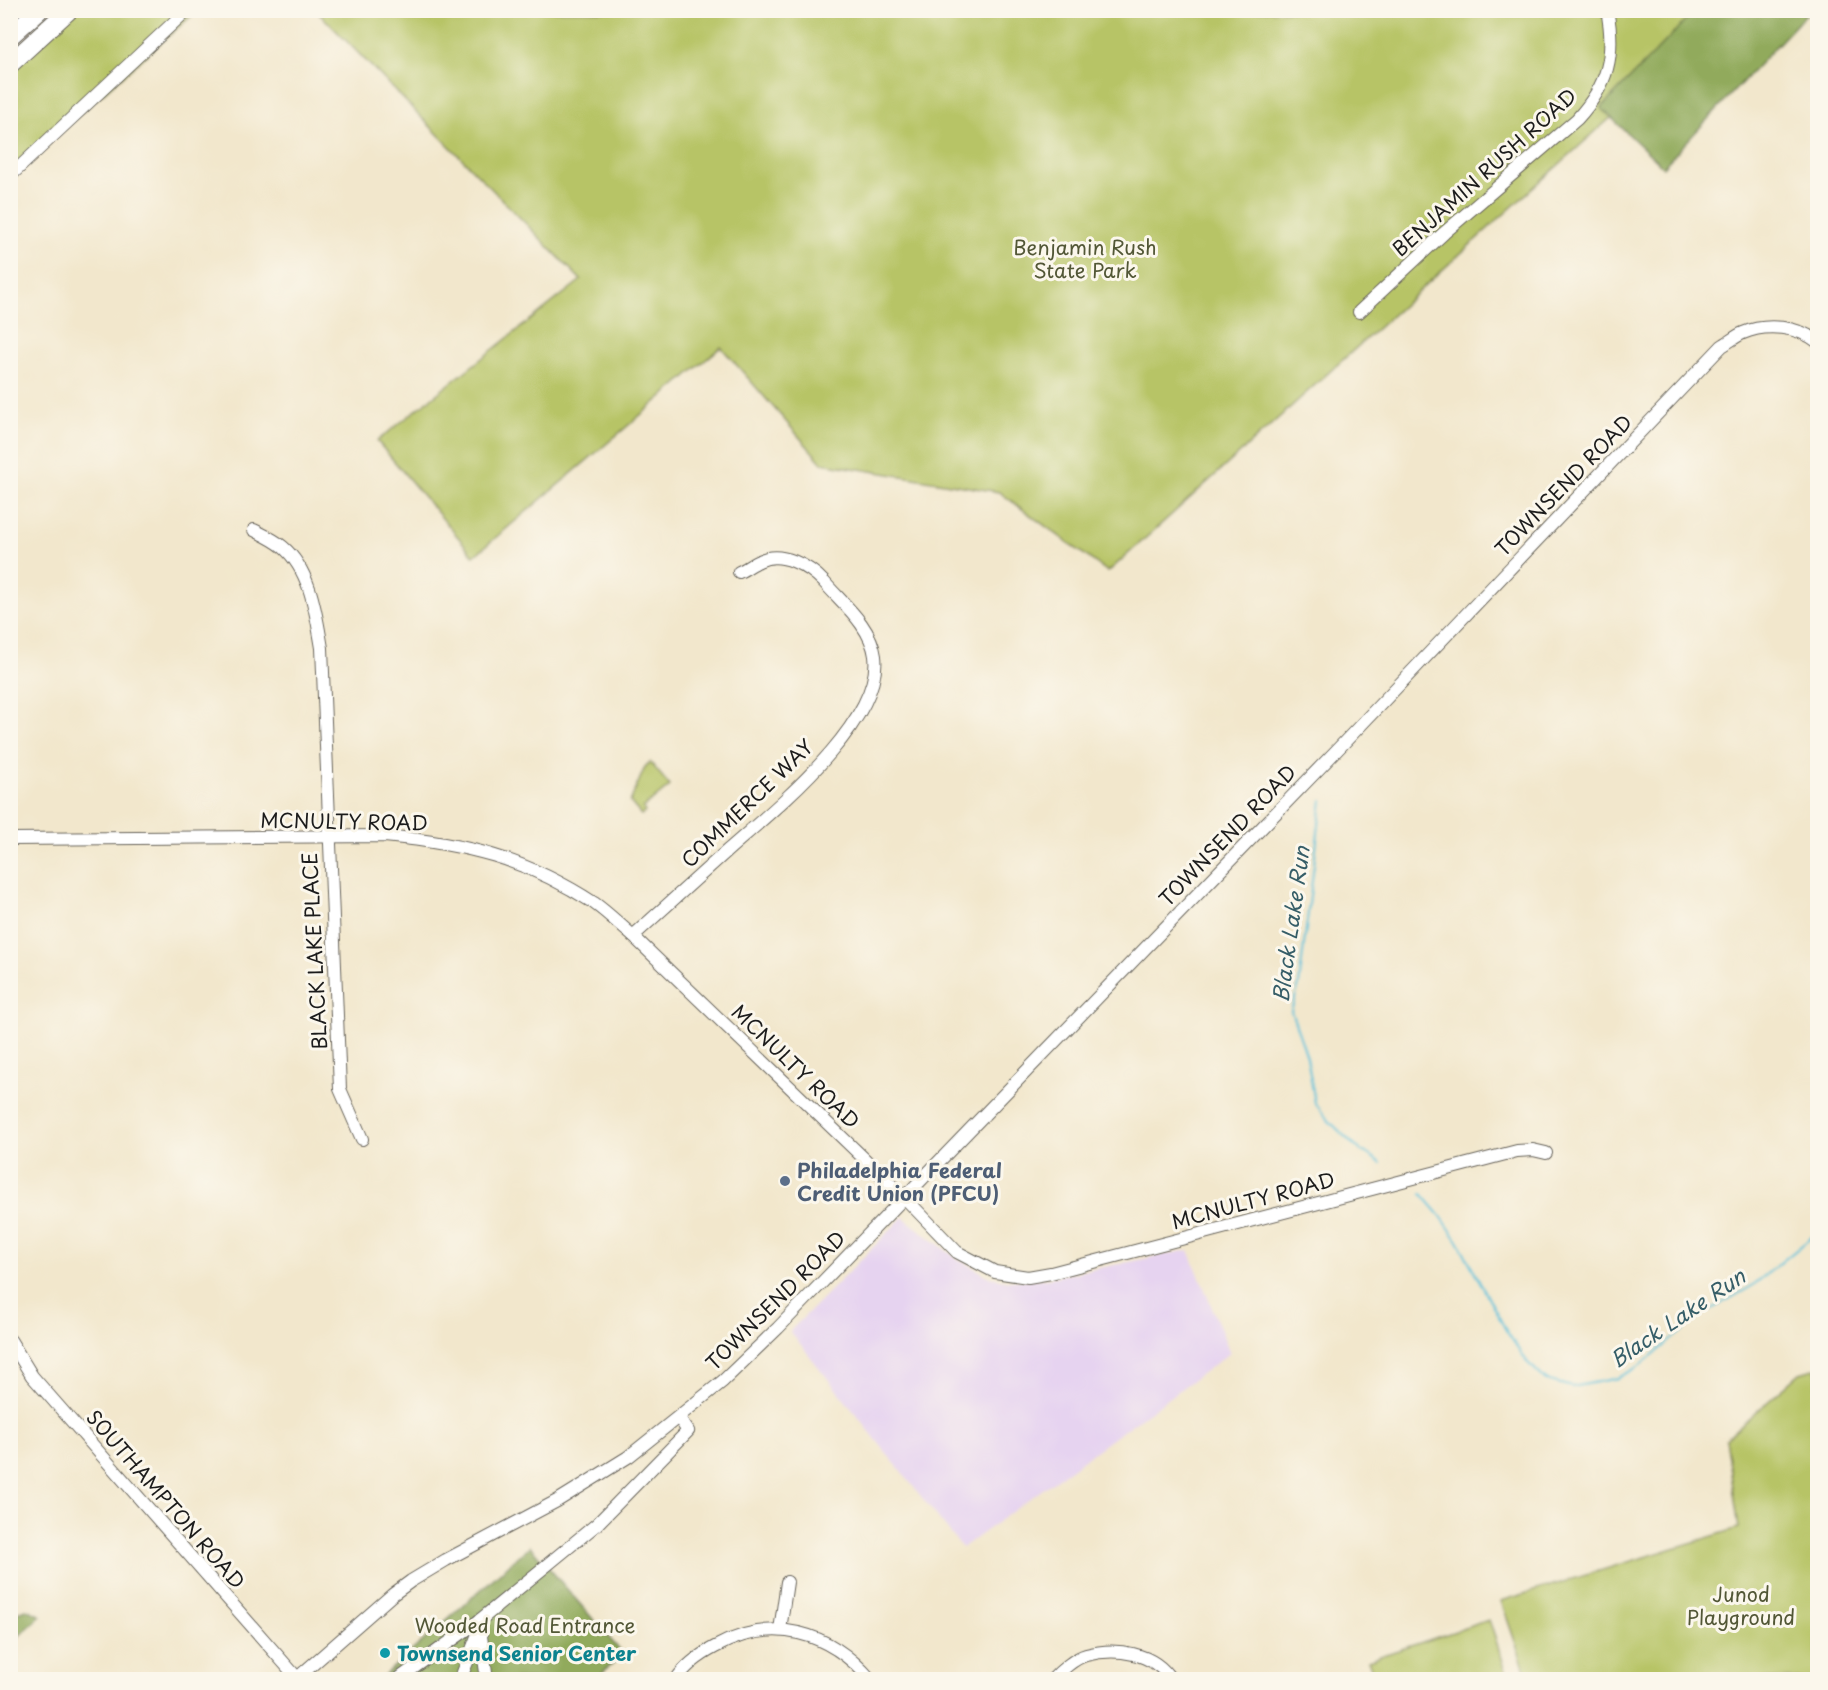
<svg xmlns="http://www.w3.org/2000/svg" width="1828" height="1690" font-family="'Playpen Sans',sans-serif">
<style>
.built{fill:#e6d3f0}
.green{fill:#b7c466;stroke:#6a7041;stroke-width:1.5}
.forest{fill:#91aa5b;stroke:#56633c;stroke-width:1.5}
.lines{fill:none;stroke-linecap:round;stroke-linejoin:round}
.stream{stroke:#5cc0da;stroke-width:2}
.minor-casing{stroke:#67635a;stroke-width:14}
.highway-casing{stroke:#67635a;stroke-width:20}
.minor{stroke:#fff;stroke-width:12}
.highway{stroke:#fff;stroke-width:18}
.service-dot{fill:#5c6f8a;stroke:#fbf7ec;stroke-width:2}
.culture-dot{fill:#0f9aa8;stroke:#fbf7ec;stroke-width:2}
.labels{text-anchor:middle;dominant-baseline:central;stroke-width:6;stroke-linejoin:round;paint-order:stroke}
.street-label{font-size:20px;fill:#1c1c1c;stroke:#fbf7ec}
.park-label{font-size:20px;fill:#525736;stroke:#fbf7ec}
.service-label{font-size:20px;font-weight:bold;fill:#4e5e75;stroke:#fbf7ec;text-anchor:start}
.culture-label{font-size:20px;font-weight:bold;fill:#0d838f;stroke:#fbf7ec;text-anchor:start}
.water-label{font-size:21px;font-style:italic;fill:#365e68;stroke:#fbf7ec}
</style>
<rect width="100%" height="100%" fill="#fbf7ec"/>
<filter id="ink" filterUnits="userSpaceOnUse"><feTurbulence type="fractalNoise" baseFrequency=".0167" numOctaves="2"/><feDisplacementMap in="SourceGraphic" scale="12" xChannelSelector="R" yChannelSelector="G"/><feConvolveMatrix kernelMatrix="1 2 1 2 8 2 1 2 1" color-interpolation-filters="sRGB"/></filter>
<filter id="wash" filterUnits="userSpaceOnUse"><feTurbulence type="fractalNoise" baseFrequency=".008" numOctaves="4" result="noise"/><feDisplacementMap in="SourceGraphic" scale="24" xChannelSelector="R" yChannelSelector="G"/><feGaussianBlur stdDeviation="1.35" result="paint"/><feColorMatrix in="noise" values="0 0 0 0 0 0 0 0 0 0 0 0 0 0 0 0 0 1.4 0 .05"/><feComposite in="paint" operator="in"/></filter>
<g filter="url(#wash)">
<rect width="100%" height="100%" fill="#f2e7cc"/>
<polygon class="built" points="903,1217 956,1258 990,1277 1010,1281 1049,1278 1189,1250 1230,1353 962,1548 790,1331"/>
<g class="green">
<polygon points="70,11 197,11 11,174 10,68"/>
<polygon points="317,11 1729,11 1108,572 999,492 822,463 721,347 474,556 377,441 581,280"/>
<polygon points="650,762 670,786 643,808 645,812 641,815 630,802 645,767"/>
<polygon points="1817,1368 1817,1679 1528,1679 1501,1601 1739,1528 1726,1439 1800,1373"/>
<polygon points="1489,1620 1509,1679 1375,1679 1368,1660"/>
</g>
<g class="forest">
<polygon points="1695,11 1809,11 1663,167 1601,108"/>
<polygon points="530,1546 623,1654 595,1679 379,1680"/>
<polygon points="26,1609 41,1616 11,1643 11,1615"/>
</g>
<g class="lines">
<g class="stream">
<polyline points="1322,800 1299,985 1291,1011 1307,1057 1315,1103 1328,1120 1355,1146 1381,1163"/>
<polyline points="1422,1194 1440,1215 1458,1241 1507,1332 1528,1363 1546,1380 1572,1387 1618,1378 1639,1366 1703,1314 1752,1286 1818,1232"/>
</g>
</g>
</g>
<g filter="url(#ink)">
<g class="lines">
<g class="minor-casing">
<g id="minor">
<polyline points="10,176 187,10"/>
<path d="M1359,312l85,-79 133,-114c31,-34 39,-64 30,-109"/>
<path d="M254,530c10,5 21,10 29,17 28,24 33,67 39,101l18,441 22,50"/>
<path d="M10,839l375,-3c81,8 140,22 209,67 14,10 26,22 39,33l271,261 53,55 38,20 33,5 23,-4 466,-122 16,-1 13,3"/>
<path d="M633,936c32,-29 63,-57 95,-86 45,-40 155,-128 147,-194 -4,-30 -32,-52 -51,-74 -15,-16 -43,-32 -65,-21 -7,3 -13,8 -20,11"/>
<polyline points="10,1340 32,1376 299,1680"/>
<polyline points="480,1629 487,1680"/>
<polyline points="780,1630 787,1582"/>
<path d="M295,1680l97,-85 19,-14 35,-21 111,-59 71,-44 95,-76 55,-53 558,-577 386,-405c7,-4 14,-10 21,-13 23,-10 55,-7 75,9"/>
<polyline points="397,1680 480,1620 597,1524 688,1431 679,1418"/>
<polyline points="460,1680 480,1629 480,1620"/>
<path d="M676,1680c9,-14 24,-25 39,-33 58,-32 114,-16 156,33"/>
<path d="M1052,1680c8,-9 23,-22 34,-25 29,-8 68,-3 85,25"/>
</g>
</g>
<g class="highway-casing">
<g id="highway">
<polyline points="10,36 39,10"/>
<polyline points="10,64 69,10"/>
</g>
</g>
<use href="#minor" class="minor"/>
<use href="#highway" class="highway"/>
</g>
</g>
<circle class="service-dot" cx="785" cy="1181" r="6"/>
<circle class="culture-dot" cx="385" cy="1653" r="6"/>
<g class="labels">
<g class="street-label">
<text transform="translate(1484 172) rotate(-42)">BENJAMIN RUSH ROAD</text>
<text transform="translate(1563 485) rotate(-46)">TOWNSEND ROAD</text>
<text transform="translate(747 803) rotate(-44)">COMMERCE WAY</text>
<text transform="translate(344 821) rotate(1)">MCNULTY ROAD</text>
<text transform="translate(1227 835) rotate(-46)">TOWNSEND ROAD</text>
<text transform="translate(314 951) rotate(-93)">BLACK LAKE PLACE</text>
<text transform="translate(796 1066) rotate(44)">MCNULTY ROAD</text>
<text transform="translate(1253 1200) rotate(-15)">MCNULTY ROAD</text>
<text transform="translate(775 1300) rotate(-45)">TOWNSEND ROAD</text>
<text transform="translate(166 1499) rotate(49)">SOUTHAMPTON ROAD</text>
</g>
<g class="park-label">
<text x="1085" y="247">Benjamin Rush<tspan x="1085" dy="23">State Park</tspan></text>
<text x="1741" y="1594">Junod<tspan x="1741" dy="23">Playground</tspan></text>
<text x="525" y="1625">Wooded Road Entrance</text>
</g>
<g class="service-label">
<text x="797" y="1170">Philadelphia Federal<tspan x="797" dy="23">Credit Union (PFCU)</tspan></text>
</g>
<g class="culture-label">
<text x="397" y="1653">Townsend Senior Center</text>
</g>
<g class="water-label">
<text transform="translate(1290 924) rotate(-82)">Black Lake Run</text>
<text transform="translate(1677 1317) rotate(-34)">Black Lake Run</text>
</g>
</g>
<rect width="1828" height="1690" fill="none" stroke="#fbf7ec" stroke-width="36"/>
</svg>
